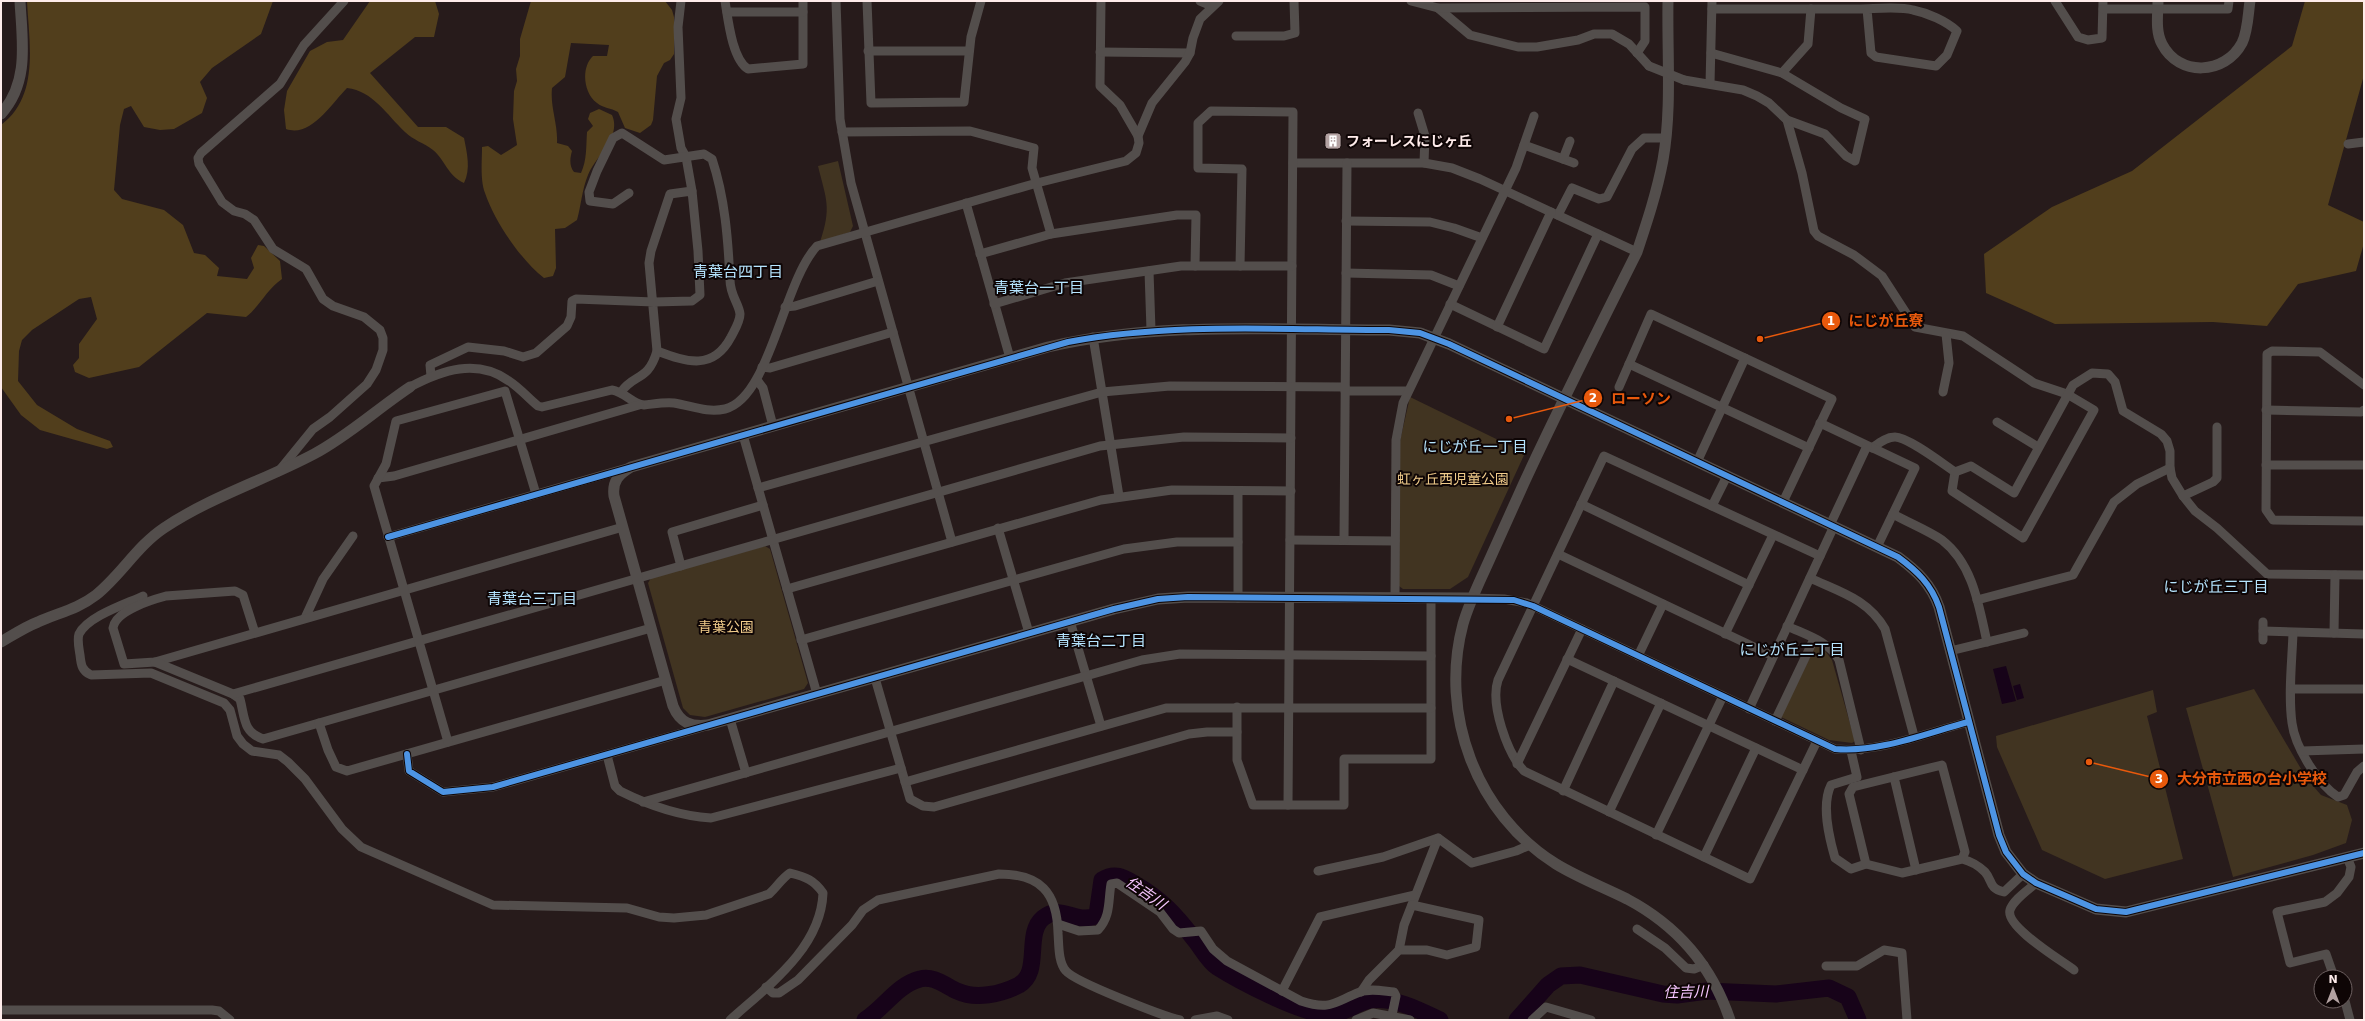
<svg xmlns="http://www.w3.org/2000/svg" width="2365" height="1021" font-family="'DejaVu Sans','Noto Sans JP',sans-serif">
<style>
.green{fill:#413421}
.forest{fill:#513e1c}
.water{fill:#170319}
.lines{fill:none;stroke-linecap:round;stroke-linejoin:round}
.river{stroke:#170319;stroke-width:17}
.minor{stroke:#534e4c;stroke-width:9}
.tertiary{stroke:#534e4c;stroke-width:11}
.minor-bridge{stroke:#534e4c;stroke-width:9}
.cycleway-casing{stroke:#0e0505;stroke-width:8}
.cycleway{stroke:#4d94e3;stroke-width:6}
.labels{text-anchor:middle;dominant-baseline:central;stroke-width:4;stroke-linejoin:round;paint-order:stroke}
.poi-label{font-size:14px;font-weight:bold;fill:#feebea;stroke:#0e0505;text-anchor:start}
.park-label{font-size:14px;fill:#f1cc8b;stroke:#0e0505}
.neighbourhood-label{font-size:15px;fill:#b6e5ff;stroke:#0e0505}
.water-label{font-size:15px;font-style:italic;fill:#f4c4fd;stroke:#0e0505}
.leader{fill:none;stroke:#e8590c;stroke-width:1.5}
.callout-dot{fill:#e8590c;stroke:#0e0505;stroke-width:1.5}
.mark-label{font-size:12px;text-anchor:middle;font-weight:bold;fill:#fff}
.callout-label{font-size:15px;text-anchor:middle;font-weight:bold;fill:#e8590c;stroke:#0e0505;stroke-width:4;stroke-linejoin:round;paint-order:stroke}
</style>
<rect width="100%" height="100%" fill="#271b1b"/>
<g class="green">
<path d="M838,161l15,65 -3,6 -30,10c12,-35 6,-43 -2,-76z"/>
<polygon points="1410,397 1525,453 1468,577 1450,589 1403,589 1399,586 1400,441"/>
<polygon points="765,546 770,549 808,683 804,689 705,717 690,715 683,708 648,583 651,578"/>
<polygon points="1816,645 1823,648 1832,660 1855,741 1852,743 1829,740 1781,717"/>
<polygon points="2254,689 2307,779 2321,795 2347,805 2352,820 2346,843 2313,855 2233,877 2186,708"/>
<polygon points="2153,690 2157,712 2147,716 2183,859 2105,879 2042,850 1997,747 1996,736"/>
</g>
<g class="forest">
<path d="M27,1h246l-12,33 -49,34 -12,14 7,16 -5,15 -28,16 -14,1 -16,-3 -13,-21 -7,3 -4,16 -6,65 8,9 42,11 19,15 11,28 11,2 14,13 -2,8 30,3 7,-11 -3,-10 7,-13 6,1 16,15 2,18c-15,10 -22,27 -36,38l-39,-4 -68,54 -50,11 -14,-6 -2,-7 6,-7v-14l18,-25 -6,-22 -12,2 -47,31 -10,10 -3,11 -1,30 19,24 40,24 33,12 3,6 -6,2 -67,-19 -19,-15 -20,-28v-262c39,-29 28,-82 26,-124z"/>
<path d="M370,1h65l4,13 -5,23h-19l-45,36 48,54h28l18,11c3,15 7,31 0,45 -17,-8 -18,-22 -31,-33 -9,-7 -20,-10 -28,-18 -18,-17 -32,-41 -58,-44 -15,15 -36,50 -61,41l-2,-19 3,-19 23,-40 17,-9 16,-2z"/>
<path d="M531,1h134l7,9 2,7v37l-4,6 -6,3 -7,13 -4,44 -2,5 -11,8 -15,-5 -7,-16c-7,-4 -15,-4 -21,-9 -14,-10 -16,-36 -4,-47h14l2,-11 -38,-2 -6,34 -13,11c-2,19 6,36 5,55l11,3 4,5c-2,7 -3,15 2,21l7,1c6,-13 5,-26 6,-41l6,-6 -5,-7 2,-6 9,-4 13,6c10,22 -17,42 -24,60 -6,14 -7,31 -11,45l-12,8 -10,1 1,39 -3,8 -9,2c-24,-19 -49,-56 -59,-85 -5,-13 -3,-32 -3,-46l6,-1 13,9 16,-10 -4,-26 1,-28 3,-10 -1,-12 4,-13v-17z"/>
<polygon points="2305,1 2364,1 2364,75 2328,205 2364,222 2364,243 2356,271 2298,284 2267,326 2213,322 2055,324 1986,293 1984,254 2052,207 2132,171 2292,46"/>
</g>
<g class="water">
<polygon points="2006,666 2016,701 2002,704 1993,669"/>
<polygon points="2020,684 2024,698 2017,700 2013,686"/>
</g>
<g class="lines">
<g class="river">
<path d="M865,1020c20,-13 32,-35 55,-41 13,-4 26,7 37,12 19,9 44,3 62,-6 23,-13 5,-51 24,-67 18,-15 35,8 54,-3l5,-35c13,-8 21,-3 33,4 26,15 41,31 59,55 7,8 14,22 23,28 22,14 83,46 108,47 20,1 29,-11 46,-14 23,-3 48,10 69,20"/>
<polyline points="1517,1020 1548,985 1561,976 1580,975 1663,994 1677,995 1707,991 1776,994 1829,988 1848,997 1858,1020"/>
</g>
<g class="minor">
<polyline points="681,1 678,27 681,98 676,119 681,148 686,157 692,191"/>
<path d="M725,1c3,18 7,58 23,68l55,-5v-63"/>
<polyline points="836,1 840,119 851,183 952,542"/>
<polyline points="867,1 871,103 964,102 971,37 981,1"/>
<polyline points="1101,1 1100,86 1120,105 1138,136"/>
<polyline points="1200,1 1212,6"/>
<polyline points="1411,1 1438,8 1470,35 1518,47 1537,47 1578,40 1594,34 1612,34 1629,44 1649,66"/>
<polyline points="2055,1 2078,37 2088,40 2102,38 2103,1"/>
<polyline points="1438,8 1645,7 1645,41 1637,53"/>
<path d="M1712,9c49,0 97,0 146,0 16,0 41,-3 55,1 15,3 33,11 44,21l-10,24 -11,11 -60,-9 -5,-4 -4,-44"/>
<polyline points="2103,9 2228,9 2229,1"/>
<polyline points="727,12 803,12"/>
<polyline points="1236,36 1284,36 1295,33 1294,1"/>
<polyline points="868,51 969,51"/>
<polyline points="1100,52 1190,53"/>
<polyline points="1782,73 1808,44 1811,9"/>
<polyline points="1684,80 1743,90 1757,96 1769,103 1787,120 1825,134 1846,156 1855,161 1865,119 1841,108 1782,73 1711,53"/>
<polyline points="1710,84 1712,1"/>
<polyline points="1418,113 1425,136 1424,163"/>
<path d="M1787,120l15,53 12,58 4,5 36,19 28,21 33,51 48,9 71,47 33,11 27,16 -71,128 -71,-47 3,-19c-12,-8 -47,-35 -60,-35 -9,0 -16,6 -23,11"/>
<polyline points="842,132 970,131 1034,148 1032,168 1051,234"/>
<polyline points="2348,144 2364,142"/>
<polyline points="1524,145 1574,163"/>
<polyline points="1563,159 1570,141"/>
<polyline points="1293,163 1424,163 1452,168 1480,179 1637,252"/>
<path d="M629,193l-16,11 -23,-3 -1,-9 8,-21 16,-33 9,-5 42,27 40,-6 8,5c13,39 16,80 18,121 0,15 9,24 10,34 0,8 -6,17 -9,23 -18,34 -44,25 -74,14"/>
<polyline points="966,203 1010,358"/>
<polyline points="1558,215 1572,188 1599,199 1607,197 1632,149 1644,138 1665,138"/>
<polyline points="1346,221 1430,222 1454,228 1482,238"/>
<polyline points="980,254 1051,234 1177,215 1196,215 1195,266"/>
<polyline points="1240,266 1242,169 1198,168 1198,123 1211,111 1293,112 1288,805"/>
<polyline points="1149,271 1151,330"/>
<polyline points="1346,273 1431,275 1459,286"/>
<polyline points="994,304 1065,283 1181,266 1292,266"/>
<polyline points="1450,304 1544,349 1598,234"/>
<polyline points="785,307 795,306 878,281"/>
<polyline points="1497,327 1551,212"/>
<polyline points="1093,337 1119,496"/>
<polyline points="1629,364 1809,448"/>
<polyline points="762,367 770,368 893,332"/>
<path d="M431,376l-1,-11 38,-18 36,4 19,6 13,-4 31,-27 4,-9 1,-16 4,-2 78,3 38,-1 8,-6 -2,-44 -6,-60 -22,3 -19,57 -2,12 8,88c-9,31 -23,22 -36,41"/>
<polyline points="757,380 763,388 773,426"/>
<polyline points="2364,385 2320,352 2272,351 2267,354 2266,510 2273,520 2364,521"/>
<path d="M410,387c32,-17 67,-29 99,-6 11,7 19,17 29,25l4,1 70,-17c13,2 20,14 32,15 10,-1 20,-3 30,-2 18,3 33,10 51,6 45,-11 58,-127 92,-163l220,-63 89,-22 10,-8 3,-10 -1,-7 14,-33 33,-41 5,-9 3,-15 7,-19 19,-18"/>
<polyline points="1619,387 1651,314 1832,399 1783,502"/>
<polyline points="1345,391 1408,391"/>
<polyline points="1943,392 1949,363 1946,334"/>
<polyline points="2266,410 2361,412 2364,410"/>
<polyline points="1997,422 2038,447"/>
<polyline points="1820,423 1915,468 1877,547"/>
<polyline points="743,435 817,694"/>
<polyline points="1697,462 1745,358"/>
<polyline points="2266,465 2364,465"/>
<polyline points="278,472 313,429 330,417 367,384 376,370 383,350 383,338 380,330 364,317 333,306 323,299 306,269 273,249 254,220 245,214 234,211 222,202 199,164 198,158 201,153 280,84 304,45 344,1"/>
<polyline points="1955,472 1971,466 2014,493 2073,385 2092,373 2108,374 2115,382 2123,411 2161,434 2167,441 2170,451 2170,468 2172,478 2183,496 2195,511 2217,528 2267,574 2364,575"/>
<polyline points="378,478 394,476 639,405"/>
<polyline points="758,488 1102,392 1170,386 1345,387"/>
<polyline points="2183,496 2213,482 2217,478 2217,427"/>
<polyline points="1581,504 1749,585"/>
<polyline points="1712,506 1727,476"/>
<path d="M1893,514c16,9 34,16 49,26 31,24 37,66 45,102"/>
<polyline points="1830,525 1867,446"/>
<polyline points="998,528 1029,633"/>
<polyline points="388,537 627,468"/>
<polyline points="1290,540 1395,541"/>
<polyline points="1344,540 1347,163"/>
<polyline points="1558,554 1773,656"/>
<polyline points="681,566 672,532 763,505"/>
<path d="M1810,578c30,14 58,21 75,51l29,107"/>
<polyline points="787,589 1101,500 1172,490 1291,491"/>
<path d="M143,596c-17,8 -55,20 -64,38 -2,6 0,15 1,21 1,10 2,16 11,20l60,-2 73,30 6,7 7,26 6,8 9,7 27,4 9,7 17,17 37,50 19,18 132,58 134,3 32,9 15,1 32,-3 63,-21c8,-7 12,-15 21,-21 16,4 24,7 33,20 -2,55 -55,93 -93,127"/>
<polyline points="1238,598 1238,491"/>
<polyline points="1395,598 1396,440 1403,403 1516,168 1534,116"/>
<path d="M1472,598l32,1 23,4 308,146c43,4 92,-16 133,-27"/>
<polyline points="1977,600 2073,575 2114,502 2137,484 2170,468"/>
<polyline points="305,618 323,579 353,536"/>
<polyline points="1070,621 1101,726"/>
<polyline points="2263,622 2263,640"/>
<path d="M1787,626c19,9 42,15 52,34l22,90"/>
<polyline points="2263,631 2364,634"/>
<path d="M255,633l-12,-38 -8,-4 -69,5c-15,4 -51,15 -53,32l11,36 31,-2 468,-135"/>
<path d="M2293,633c-1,29 -5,61 -1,90 3,24 26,61 46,74l6,-2 13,-23 7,-6"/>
<polyline points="2334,633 2335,575"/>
<polyline points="1725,634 1773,535"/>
<polyline points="801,640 1124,549 1177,542 1238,542"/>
<polyline points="1950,651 2024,633"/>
<polyline points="1638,656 1663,604"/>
<polyline points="1567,659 1803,770"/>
<path d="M155,662l78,32 7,5c5,19 3,33 23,40l388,-111"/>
<polyline points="875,678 910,799 923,806 934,807 1189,734 1207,732 1237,732"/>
<polyline points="2292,689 2364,689"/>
<polyline points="233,694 1100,446 1184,437 1291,438"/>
<polyline points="1237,707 1237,760 1253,805 1344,805 1344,759 1431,759 1431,599"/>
<polyline points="1749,709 1834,526"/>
<polyline points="730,719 746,773"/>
<polyline points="1775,721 1814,639"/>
<polyline points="319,723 328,750 336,767 347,771 666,680"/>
<path d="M1817,741l-67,138 -226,-108c-17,-18 -34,-67 -26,-91l106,-224 216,100"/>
<polyline points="448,742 374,486 386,464 396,421 505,391 536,494"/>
<path d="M1851,751l6,26 -26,8c-10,20 -2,52 4,73l16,11 15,-5"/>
<polyline points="2302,751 2364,749"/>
<polyline points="407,754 409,771 443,792 493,787 703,727"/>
<path d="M607,755l8,31 5,5c28,14 59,25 91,27l190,-50"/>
<polyline points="1517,764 1582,629"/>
<polyline points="1894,777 1916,870"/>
<polyline points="905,782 1166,708 1431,708"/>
<polyline points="1563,791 1614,681"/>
<polyline points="643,802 1142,660 1180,654 1431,656"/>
<polyline points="1609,812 1661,703"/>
<polyline points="1656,835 1723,696"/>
<polyline points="1704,857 1756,748"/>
<path d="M1962,859l3,-7 -23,-87 -89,22 -4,7 17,70 36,9 60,-14c8,2 17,7 23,13 8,9 3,16 19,20l19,-18"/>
<polyline points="1318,871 1383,857 1438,838 1472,863 1516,851 1530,845"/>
<path d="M2036,883c-8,7 -23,17 -26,27 -5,17 51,50 64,60"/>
<path d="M1058,924l21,7 19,-1c13,-14 10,-29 13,-46l6,-1 43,29 13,17 6,4 22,-2 12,18 14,12 74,40c30,10 33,1 59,-9 10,-4 23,-1 34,0l2,4 -4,19"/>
<polyline points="1637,929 1665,948 1686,968 1694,969 1704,965"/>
<polyline points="1399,950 1404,925 1438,838"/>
<polyline points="1826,966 1857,966 1884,950 1902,953 1907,1020"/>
<polyline points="2334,977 2326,954 2290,963 2277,912 2325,902 2337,893 2349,877 2351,867 2347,857"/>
<path d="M766,987l7,6h6l19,-13 54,-55 11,-15 15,-10 121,-26c41,0 58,18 59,59 1,12 0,29 8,38 9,11 97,45 114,49"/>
<polyline points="1282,991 1320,917 1415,895"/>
<polyline points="1361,992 1369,980 1399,950 1427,950 1447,955 1476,947 1479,920 1412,905"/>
<polyline points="2345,1001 2350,1020"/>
<polyline points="1,1010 212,1010 219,1011 230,1020"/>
<polyline points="1195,1020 1217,1016 1228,1020"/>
<polyline points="1356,1020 1373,1013 1410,1020"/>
<polyline points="1532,1020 1546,1007 1591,1020"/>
</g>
<g class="tertiary">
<path d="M1668,1c-1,52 4,108 -5,159 -6,32 -16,62 -26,92 -38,76 -77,153 -113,231 -12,27 -24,53 -36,80 -9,20 -19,40 -25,61 -24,90 13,190 93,240 23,14 47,23 71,35 51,27 85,67 103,121"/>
<path d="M2158,1c0,13 -3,30 4,43 17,33 63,31 80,-1 6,-12 6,-29 8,-42"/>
<path d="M1,114c29,-32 21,-74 19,-113"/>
<path d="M1472,598l-284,-1 -30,2 -44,10 -406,116c-17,2 -28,-2 -35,-19l-59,-210c-2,-15 5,-22 17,-29l417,-120c112,-26 228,-17 341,-17l31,3 29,11 449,213c19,14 33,27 41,50l60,228 7,17 17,22 13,9 60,26 30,3 238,-59"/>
<path d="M1,642c12,-7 24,-15 37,-20 20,-9 40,-13 58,-27 25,-20 41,-49 68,-67 46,-31 101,-48 150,-74 34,-18 63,-45 96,-67"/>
</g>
<polyline class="minor-bridge" points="1649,66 1684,80"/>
<g class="cycleway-casing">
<g id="cycleway">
<path d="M388,537l680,-195c105,-20 214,-12 321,-12l31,3 29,11 449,213c19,14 33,27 41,50l60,228 7,17 17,22 13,9 60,26 30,3 238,-59"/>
<path d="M407,754l2,17 34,21 50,-5 621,-178 44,-10 30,-2 326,3 19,6 302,143c43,4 92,-16 133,-27"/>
</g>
</g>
<use href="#cycleway" class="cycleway"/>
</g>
<defs>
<g id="building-square" transform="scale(0.9)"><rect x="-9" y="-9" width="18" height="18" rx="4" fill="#b3a2a2" stroke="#0e0505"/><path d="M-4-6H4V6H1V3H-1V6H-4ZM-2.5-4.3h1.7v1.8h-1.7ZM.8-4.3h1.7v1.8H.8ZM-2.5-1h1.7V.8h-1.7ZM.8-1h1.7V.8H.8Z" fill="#fff"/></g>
</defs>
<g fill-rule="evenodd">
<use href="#building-square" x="1333" y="141"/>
</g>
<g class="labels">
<g class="poi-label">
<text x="1346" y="141">フォーレスにじヶ丘</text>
</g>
<g class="park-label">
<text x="1453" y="479">虹ヶ丘西児童公園</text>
<text x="726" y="627">青葉公園</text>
</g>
<g class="neighbourhood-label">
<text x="738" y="272">青葉台四丁目</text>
<text x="1039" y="288">青葉台一丁目</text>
<text x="1475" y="447">にじが丘一丁目</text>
<text x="2216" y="587">にじが丘三丁目</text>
<text x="532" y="599">青葉台三丁目</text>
<text x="1101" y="641">青葉台二丁目</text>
<text x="1792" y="650">にじが丘二丁目</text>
</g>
<g class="water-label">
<text transform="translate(1146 893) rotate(35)">住吉川</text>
<text transform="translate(1686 992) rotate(-1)">住吉川</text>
</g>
</g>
<path class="leader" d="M1760 339L1831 321M1509 419L1593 398M2089 762L2159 779"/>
<g class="callout-dot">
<circle cx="1760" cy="339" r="4"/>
<circle cx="1509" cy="419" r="4"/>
<circle cx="2089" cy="762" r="4"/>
<circle cx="1831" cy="321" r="10"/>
<circle cx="1593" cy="398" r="10"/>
<circle cx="2159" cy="779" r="10"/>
</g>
<g class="mark-label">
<text x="1831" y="325">1</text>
<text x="1593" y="402">2</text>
<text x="2159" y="783">3</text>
</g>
<g class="callout-label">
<text x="1886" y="326">にじが丘寮</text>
<text x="1641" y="404">ローソン</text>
<text x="2252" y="784">大分市立西の台小学校</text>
</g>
<rect width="2365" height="1021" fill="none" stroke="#feebea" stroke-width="4"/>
<g transform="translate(2333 989)"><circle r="19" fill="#0e0505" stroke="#6e6161"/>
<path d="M0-3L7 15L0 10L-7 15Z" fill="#b3a2a2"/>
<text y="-6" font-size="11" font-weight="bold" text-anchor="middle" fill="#feebea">N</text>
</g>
</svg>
